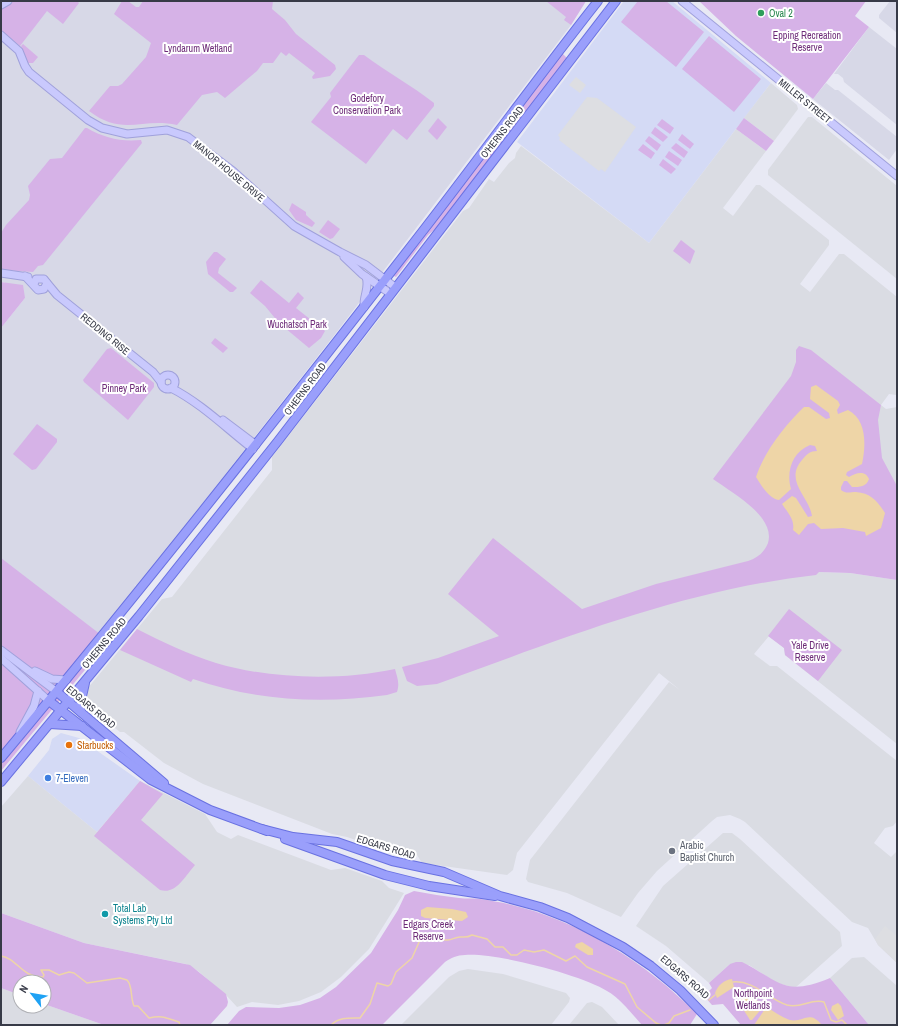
<svg xmlns="http://www.w3.org/2000/svg" width="898" height="1026" font-family="'Archivo Narrow',sans-serif">
<style>
.residential{fill:#d7d8e7}
.commercial{fill:#d4daf5}
.industrial{fill:#dadce3}
.green{fill:#d6b2e7}
.parking{fill:#dddee2}
.water{fill:#eed5a7}
.lines{fill:none;stroke-linecap:round;stroke-linejoin:round}
.stream{stroke:#eed5a7;stroke-width:1.5}
.secondary-casing{stroke:#a0a1db;stroke-width:9}
.primary-casing{stroke:#6971e1;stroke-width:10}
.secondary{stroke:#c9c9fd;stroke-width:7}
.primary{stroke:#9a9ffb;stroke-width:8}
.leisure-dot{fill:#2e9e5b;stroke:#fff;stroke-width:1.5}
.food-dot{fill:#e8710a;stroke:#fff;stroke-width:1.5}
.shop-dot{fill:#3f7fe0;stroke:#fff;stroke-width:1.5}
.worship-dot{fill:#6b7280;stroke:#fff;stroke-width:1.5}
.culture-dot{fill:#0f9aa8;stroke:#fff;stroke-width:1.5}
.labels{text-anchor:middle;dominant-baseline:central;stroke-width:4;stroke-linejoin:round;paint-order:stroke}
.leisure-label{font-size:10px;fill:#27864d;stroke:#fff;text-anchor:start}
.park-label{font-size:10px;fill:#6d2b78;stroke:#fff}
.street-label{font-size:10px;fill:#373a47;stroke:#fff}
.food-label{font-size:10px;fill:#c56008;stroke:#fff;text-anchor:start}
.shop-label{font-size:10px;fill:#366cbe;stroke:#fff;text-anchor:start}
.worship-label{font-size:10px;fill:#5b616d;stroke:#fff;text-anchor:start}
.culture-label{font-size:10px;fill:#0d838f;stroke:#fff;text-anchor:start}
</style>
<rect width="100%" height="100%" fill="#e8e9f4"/>
<g class="residential">
<polygon points="1,1 586,1 571,25 336,333 137,587 134,584 136,587 5,745 1,741 1,328 25,298 4,282 1,282"/>
<polygon points="890,1 897,1 897,33 879,18 879,15"/>
<polygon points="869,27 897,49 897,125 844,82 843,78 838,74 834,74"/>
<polygon points="826,83 835,90 838,90 897,137 897,149 889,160 813,99"/>
</g>
<g class="commercial">
<polygon points="624,1 672,1 771,83 649,243 517,142"/>
<polygon points="61,733 79,738 140,781 97,832 28,776 49,750 52,739"/>
</g>
<g class="industrial">
<polygon points="771,83 797,105 798,109 774,141 744,118"/>
<polygon points="808,117 812,117 897,186 897,279 768,175 768,170"/>
<polygon points="736,129 766,151 723,208 733,216 756,185 760,185 829,240 829,245 800,284 810,292 839,254 844,254 897,297 897,393 896,395 889,394 881,405 886,409 897,407 897,562 819,572 850,573 897,580 897,744 785,655 784,648 769,636 754,654 770,666 777,666 897,761 897,821 893,826 885,828 874,843 891,857 897,851 897,963 878,945 868,928 852,922 745,822 740,819 730,815 717,817 712,821 657,871 638,893 621,917 567,893 528,882 526,879 530,860 669,682 680,690 659,673 517,853 513,870 507,875 422,863 417,855 399,850 393,853 347,837 332,834 203,784 164,763 124,732 120,732 88,706 87,689 162,599 172,597 272,470 272,457 463,211 469,208 489,179 494,182 509,163 515,158 516,153 521,146 649,243"/>
<polygon points="28,776 97,832 140,781 205,814 217,832 231,839 238,835 331,870 345,868 382,881 389,888 404,893 369,949 341,977 321,992 299,1001 278,1005 252,1002 237,1007 226,995 198,971 186,964 84,943 1,913 1,807"/>
<polygon points="723,833 732,833 740,839 840,932 842,946 795,988 777,983 749,965 730,964 709,983 666,946 636,926 663,886"/>
<polygon points="864,957 897,986 897,1025 869,1025 830,978 852,958"/>
<polygon points="468,969 503,974 566,993 570,998 569,1002 551,1025 401,1025 449,977 459,971"/>
<polygon points="1,988 20,995 20,1006 44,1006 44,1004 104,1025 1,1025"/>
<polygon points="592,1002 602,1007 619,1025 569,1025 587,1003"/>
</g>
<g class="green">
<polygon points="14,1 77,1 79,3 63,24 47,11 20,46 1,31 1,8"/>
<path d="M122,1h6l8,6h3l4,-6h130l-1,8 13,11 11,14 39,31 1,4 -6,7 -17,3 -1,-2 3,-4 -26,-20 -3,3 -5,-4 -8,11h-10l-6,8 -32,27 -8,-6 -15,3 -25,30c-35,-8 -54,12 -88,-14l21,-25h8l4,-2 24,-27 5,-14 -37,-29z"/>
<polygon points="546,1 586,1 571,25 564,20 566,17"/>
<polygon points="638,1 666,1 704,32 676,67 621,22"/>
<polygon points="699,1 866,1 855,16 869,27 813,99 736,36"/>
<polygon points="709,36 761,79 734,112 682,69"/>
<polygon points="23,44 38,57 33,63 27,63 21,46"/>
<polygon points="562,53 567,58 440,225 428,235 396,277 394,276 394,271"/>
<path d="M359,55h5c23,17 47,30 70,48v3l-27,34 -14,-11 -27,35 -55,-42 20,-25 -1,-4z"/>
<polygon points="438,118 447,127 437,140 428,131"/>
<polygon points="744,118 774,141 766,151 736,129"/>
<polygon points="662,119 674,128 670,134 657,125"/>
<polygon points="655,127 668,137 663,142 651,133"/>
<path d="M85,128h2c17,10 34,14 54,12l1,3 -99,122 -5,1 -5,6 -32,-2v-37l5,-8 23,-25 1,-5 -2,-9 22,-27 12,-1z"/>
<polygon points="682,134 694,144 690,149 678,140"/>
<polygon points="649,136 661,145 657,151 645,141"/>
<polygon points="676,143 688,152 684,158 671,148"/>
<polygon points="643,144 655,153 651,159 638,150"/>
<polygon points="669,151 682,160 678,166 665,157"/>
<polygon points="663,159 676,169 671,174 659,165"/>
<polygon points="292,203 306,212 306,215 315,223 312,227 296,220 289,210"/>
<polygon points="328,220 340,229 333,238 330,239 319,232"/>
<polygon points="681,240 695,251 690,264 673,251"/>
<polygon points="214,252 217,252 226,259 219,268 218,273 237,288 233,292 230,292 208,274 206,262"/>
<polygon points="261,280 289,303 298,292 304,298 296,308 325,331 321,338 309,348 279,323 265,306 250,293"/>
<polygon points="1,282 23,285 25,298 1,328"/>
<polygon points="215,338 228,348 223,353 211,343"/>
<path d="M799,346l12,4 70,55 -3,15 4,38 15,28v94l-47,-7 -31,-1 -3,3c-133,15 -254,64 -379,109l-20,2 -10,-5 -5,-14 36,-9 61,-22 -51,-42 45,-56 89,71 74,-25 92,-23c9,-3 16,-8 20,-18 8,-27 -36,-50 -55,-64l78,-103 5,-14v-12z"/>
<polygon points="111,348 154,383 154,387 128,420 84,382 83,380 107,349"/>
<polygon points="37,424 57,439 57,442 36,469 32,470 13,454"/>
<polygon points="1,558 109,641 1,771"/>
<polygon points="789,609 842,650 818,681 785,655 784,648 768,636"/>
<path d="M137,629c25,13 51,25 79,34 54,16 123,18 179,6 2,8 5,14 2,23l-10,3c-66,9 -130,6 -194,-16l-2,3 -71,-32z"/>
<path d="M140,781l23,13 -22,26 54,45c-10,11 -19,30 -35,25l-66,-54z"/>
<path d="M414,891c15,3 30,5 45,7 7,1 14,0 21,1 83,11 159,57 217,115l-7,11h-48c-11,-12 -21,-26 -35,-34 -25,-16 -113,-39 -142,-36 -8,0 -14,3 -20,7l-63,63h-155l12,-14 7,-4 33,1 21,-3 20,-7 16,-11 35,-34 27,-43 7,-15z"/>
<polygon points="1,913 84,943 190,965 226,994 228,1002 227,1006 210,1025 104,1025 44,1004 44,982 20,982 20,995 1,988"/>
<path d="M736,962h6c39,20 42,35 88,16l39,47h-128l-18,-21 -11,1 -8,-9 8,-8 -3,-5 21,-19z"/>
</g>
<g class="parking">
<polygon points="576,77 586,85 580,93 569,85"/>
<polygon points="587,97 597,98 636,127 605,172 601,169 599,171 559,140 560,138 558,135"/>
<polygon points="885,926 897,936 897,963 878,945 875,939"/>
</g>
<g class="water">
<path d="M816,385l22,16 2,4 -3,5 1,4 10,-4c19,10 18,35 14,54l-15,8 -1,3 3,2c7,-4 16,-7 20,2 -3,8 -9,8 -17,8l-5,-6h-3l-3,6v3c5,4 9,2 15,2 15,1 22,10 29,21l-4,15 -15,8 -1,-4 -22,-4 -22,1 -7,-6 -6,1 -9,11 -6,-5c2,-11 -6,-18 -11,-26l10,-8 4,2 12,19 4,-1c-3,-20 -28,-35 -10,-56 5,-6 8,-9 15,-9l-2,-5 -5,-1c-18,7 -24,27 -19,44l-12,11c-10,-1 -18,-15 -23,-23 8,-25 29,-52 48,-70h5l17,12 4,-1 -1,-5 -19,-14 1,-12z"/>
<polygon points="427,907 452,909 466,912 468,917 462,921 425,918 421,916 421,910"/>
<polygon points="582,942 593,949 593,955 588,955 575,947 576,944"/>
<path d="M732,979l2,8 -17,11 -2,-5c3,-8 9,-13 17,-14z"/>
<polygon points="745,995 750,996 763,1004 763,1007 752,1020 750,1020 738,1001"/>
<polygon points="838,1003 841,1006 844,1016 838,1020 831,1010 832,1006"/>
<path d="M768,1008c7,4 15,10 22,12 13,3 19,-11 32,5h-68l11,-16z"/>
</g>
<g class="lines">
<g class="stream">
<path d="M1,956c16,2 21,22 42,21l1,-2 -3,-5h8l10,5 10,-3 5,1 13,10 33,-5 7,2c6,6 3,17 7,26h4l11,12c14,-3 17,0 30,4l1,3"/>
<path d="M733,982c21,-2 35,17 54,23 14,4 24,-7 37,-3l7,18 5,2 6,-2 5,5"/>
<polyline points="709,1000 715,995"/>
<path d="M331,1025c8,-8 18,-7 29,-7l10,-14 7,-21 11,3 3,-2 5,-12 16,-14 8,-18c16,-6 14,1 28,0 4,0 7,-3 12,-3 5,0 7,1 12,-2l15,4 8,8h8l8,8h6l7,-5 10,2 10,-2 22,11 9,-5 12,11 38,17 12,23 19,16 5,2"/>
<polyline points="664,1025 669,1023 674,1016 690,1010"/>
</g>
<g class="secondary-casing">
<g id="secondary">
<polyline points="682,1 897,176"/>
<polyline points="1,5 8,1"/>
<polyline points="1,35 19,51 25,66 29,72 88,120 102,128 127,134 167,130 188,137 233,171 294,226 340,252 366,265 395,287"/>
<polyline points="344,257 362,274 391,294"/>
<polyline points="1,273 28,277"/>
<polyline points="25,276 38,290 44,289 47,283 44,279 36,279 34,284"/>
<polyline points="47,283 57,295 153,372 161,382"/>
<path d="M364,307c-1,-11 6,-20 2,-30"/>
<circle cx="168" cy="382" r="7"/>
<path d="M171,388c30,15 56,41 82,61"/>
<polyline points="223,420 256,445"/>
<polyline points="1,650 57,692"/>
<polyline points="1,658 49,701"/>
<polyline points="35,671 52,679 66,680"/>
<polyline points="20,732 34,706 38,691"/>
</g>
</g>
<g class="primary-casing">
<g id="primary">
<polyline points="57,692 164,783"/>
<polyline points="49,701 151,780 210,810 267,831"/>
<polyline points="81,712 80,705 85,683"/>
<polyline points="50,724 82,726"/>
<path d="M1,758c144,-172 283,-348 421,-526 59,-76 116,-155 176,-231"/>
<polyline points="1,782 139,616 278,441 616,1"/>
<polyline points="262,829 293,837 337,842 392,861 444,872 500,896 540,907 568,918 623,947 651,966 680,990 714,1025"/>
<polyline points="285,839 385,875 429,886 495,896"/>
</g>
</g>
<use href="#secondary" class="secondary"/>
<use href="#primary" class="primary"/>
</g>
<circle class="leisure-dot" cx="761" cy="13" r="4"/>
<circle class="food-dot" cx="69" cy="745" r="4"/>
<circle class="shop-dot" cx="48" cy="778" r="4"/>
<circle class="worship-dot" cx="672" cy="851" r="4"/>
<circle class="culture-dot" cx="105" cy="914" r="4"/>
<g class="labels">
<g class="leisure-label">
<text x="769" y="13">Oval 2</text>
</g>
<g class="park-label">
<text x="807" y="35">Epping Recreation<tspan x="807" dy="12">Reserve</tspan></text>
<text x="198" y="48">Lyndarum Wetland</text>
<text x="367" y="98">Godefory<tspan x="367" dy="12">Conservation Park</tspan></text>
<text x="297" y="324">Wuchatsch Park</text>
<text x="124" y="388">Pinney Park</text>
<text x="810" y="645">Yale Drive<tspan x="810" dy="12">Reserve</tspan></text>
<text x="428" y="924">Edgars Creek<tspan x="428" dy="12">Reserve</tspan></text>
<text x="753" y="993">Northpoint<tspan x="753" dy="12">Wetlands</tspan></text>
</g>
<g class="street-label">
<text transform="translate(805 101) rotate(39)">MILLER STREET</text>
<text transform="translate(502 132) rotate(-52)">O'HERNS ROAD</text>
<text transform="translate(229 171) rotate(40)">MANOR HOUSE DRIVE</text>
<text transform="translate(105 334) rotate(39)">REDDING RISE</text>
<text transform="translate(305 389) rotate(-53)">O'HERNS ROAD</text>
<text transform="translate(104 643) rotate(-50)">O'HERNS ROAD</text>
<text transform="translate(91 707) rotate(40)">EDGARS ROAD</text>
<text transform="translate(386 847) rotate(17)">EDGARS ROAD</text>
<text transform="translate(685 977) rotate(41)">EDGARS ROAD</text>
</g>
<g class="food-label">
<text x="77" y="745">Starbucks</text>
</g>
<g class="shop-label">
<text x="56" y="778">7-Eleven</text>
</g>
<g class="worship-label">
<text x="680" y="845">Arabic<tspan x="680" dy="12">Baptist Church</tspan></text>
</g>
<g class="culture-label">
<text x="113" y="908">Total Lab<tspan x="113" dy="12">Systems Pty Ltd</tspan></text>
</g>
</g>
<rect width="898" height="1026" fill="none" stroke="#373a47" stroke-width="4"/>
<g transform="translate(32 994) rotate(301)"><circle r="19" fill="#ffffff" stroke="#afb0b5"/>
<path d="M0-3L7 15L0 10L-7 15Z" fill="#1fa2f4"/>
<text y="-6" font-size="11" font-weight="bold" text-anchor="middle" fill="#373a47">N</text>
</g>
</svg>
